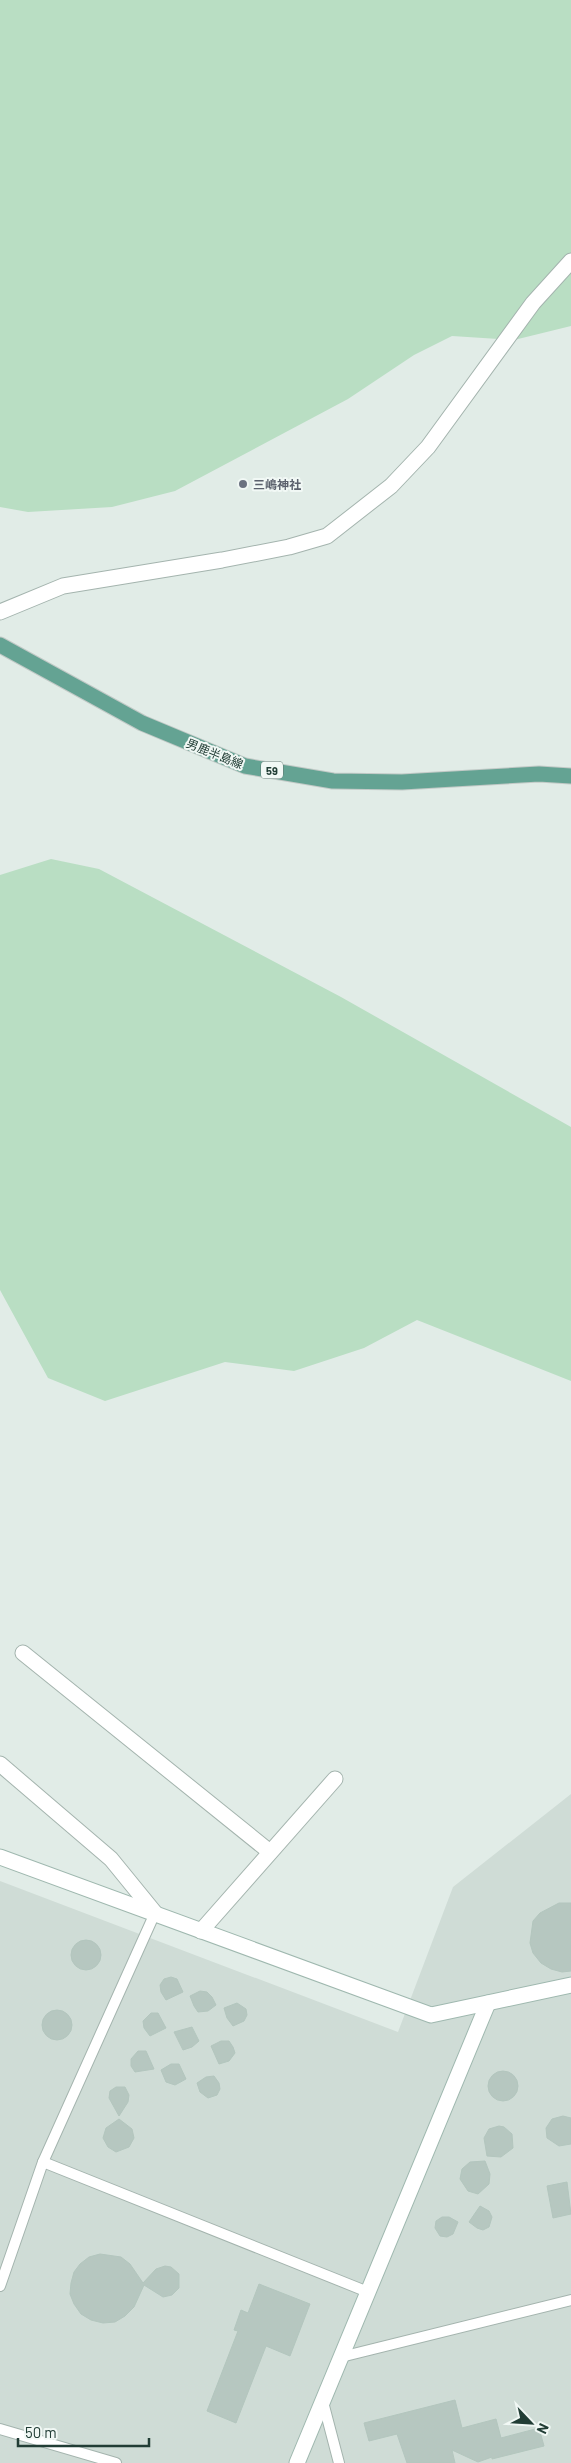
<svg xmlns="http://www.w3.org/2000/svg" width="571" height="2463" font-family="Barlow,'Noto Sans JP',sans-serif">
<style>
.built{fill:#cfdcd6}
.green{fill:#b9dec3}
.building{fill:#b6c7c0;stroke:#b3c6be}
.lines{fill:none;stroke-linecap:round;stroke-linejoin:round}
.lane-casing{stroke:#a4b4ae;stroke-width:12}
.street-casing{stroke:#a4b4ae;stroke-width:17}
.secondary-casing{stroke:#9fb8af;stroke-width:17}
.primary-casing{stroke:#c1c9c6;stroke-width:17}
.lane{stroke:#fff;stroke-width:10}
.street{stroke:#fff;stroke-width:15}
.secondary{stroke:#fff;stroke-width:15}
.primary{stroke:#64a393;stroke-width:15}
.worship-dot{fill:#6b7280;stroke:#f1f8f5;stroke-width:2}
.labels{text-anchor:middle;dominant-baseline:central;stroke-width:4;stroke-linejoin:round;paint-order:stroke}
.shield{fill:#f1f8f5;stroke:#5f756f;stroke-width:1}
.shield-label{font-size:11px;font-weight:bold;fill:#213d35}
.worship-label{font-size:12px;font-weight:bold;fill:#5b616d;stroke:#f1f8f5;text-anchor:start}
.street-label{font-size:12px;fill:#213d35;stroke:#f1f8f5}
</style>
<rect width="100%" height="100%" fill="#e1ece7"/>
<polygon class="built" points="571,1794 571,2463 0,2463 0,1881 398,2032 453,1887"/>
<g class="green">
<polygon points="0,0 571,0 571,326 514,340 452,336 414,355 348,399 175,491 112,507 28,512 0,507"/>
<polygon points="51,859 99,869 341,997 571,1127 571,1381 417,1320 364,1348 294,1371 225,1362 105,1401 48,1378 0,1290 0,875"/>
</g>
<g class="building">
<polygon points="559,1903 571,1903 571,1971 562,1972 551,1969 541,1963 533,1953 530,1943 533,1921 540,1913"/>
<circle cx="86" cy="1955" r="15"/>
<polygon points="171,1977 177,1979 183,1992 166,2000 161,1992 160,1985 164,1979"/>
<polygon points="200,1991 207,1992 212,1997 216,2005 208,2011 198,2012 194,2006 190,1996"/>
<polygon points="237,2003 246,2009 247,2015 244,2021 233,2026 227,2018 224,2008"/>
<circle cx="57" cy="2025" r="15"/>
<polygon points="151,2013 158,2013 166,2028 150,2036 144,2028 143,2021"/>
<polygon points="192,2027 199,2041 192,2047 183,2050 174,2032"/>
<polygon points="221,2041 229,2041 233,2047 235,2053 229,2061 219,2064 211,2046"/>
<polygon points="138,2051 146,2051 154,2069 135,2072 131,2066 131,2059"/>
<polygon points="171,2064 179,2064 186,2079 175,2085 166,2082 161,2070"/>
<circle cx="503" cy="2086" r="15"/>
<polygon points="214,2076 219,2083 220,2089 217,2095 208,2098 200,2092 197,2083 206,2077"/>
<polygon points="116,2087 125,2087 129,2095 128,2102 119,2116 109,2098 110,2091"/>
<polygon points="563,2116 571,2118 571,2144 559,2146 547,2138 546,2128 552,2119"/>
<polygon points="119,2119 132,2129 134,2138 129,2147 116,2152 108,2147 103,2138 106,2128"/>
<polygon points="499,2126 504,2127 512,2134 513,2148 501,2157 487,2156 484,2138 489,2129"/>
<polygon points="485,2161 490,2174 489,2184 478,2194 468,2191 460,2179 462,2169 470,2162"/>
<polygon points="567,2182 571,2214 553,2218 547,2186"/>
<polygon points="480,2206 489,2211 492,2217 489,2227 483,2230 477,2228 469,2222"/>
<polygon points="442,2217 449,2217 458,2222 453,2234 447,2237 440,2236 435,2228 436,2221"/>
<polygon points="100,2254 121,2257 130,2264 143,2283 156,2269 165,2266 171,2267 179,2274 179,2288 172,2295 163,2297 144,2285 134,2307 125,2316 115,2322 103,2323 91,2320 81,2314 74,2304 70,2294 71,2283 74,2272 80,2264 89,2257"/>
<polygon points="259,2284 310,2304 290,2356 266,2346 236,2423 207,2411 238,2331 234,2330 241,2310 248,2313"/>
<polygon points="455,2400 462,2428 496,2419 501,2438 539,2428 544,2446 492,2459 492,2457 478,2462 452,2450 455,2463 407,2463 397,2434 369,2441 364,2423"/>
</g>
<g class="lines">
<g class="lane-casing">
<g id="lane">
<polyline points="43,2162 368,2292"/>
<polyline points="0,2286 43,2162 155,1913"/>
<polyline points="341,2357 571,2300"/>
<polyline points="323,2402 339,2463"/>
<polyline points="0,2429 116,2463"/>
</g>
</g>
<g class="street-casing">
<g id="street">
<polyline points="0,612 63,586 222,560 289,547 327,536 391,486 428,447 533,303 571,261"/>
<polyline points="23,1653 270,1852"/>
<polyline points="0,1764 111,1859 155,1913"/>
<polyline points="201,1931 335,1779"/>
</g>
</g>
<g class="secondary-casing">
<g id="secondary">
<polyline points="0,1857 431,2015 571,1985"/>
<polyline points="297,2463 488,2003"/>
</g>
</g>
<g class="primary-casing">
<polyline id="primary" points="0,645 142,723 245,766 333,781 402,782 539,774 571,776"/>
</g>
<use href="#lane" class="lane"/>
<use href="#street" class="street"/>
<use href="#secondary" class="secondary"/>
<use href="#primary" class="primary"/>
</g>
<circle class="worship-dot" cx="243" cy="484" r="5"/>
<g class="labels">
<rect class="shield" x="261" y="761.5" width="22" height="17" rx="4"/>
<g class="shield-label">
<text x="272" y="770">59</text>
</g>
<g class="worship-label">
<text x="253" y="484">三嶋神社</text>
</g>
<g class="street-label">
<text transform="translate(215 753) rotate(22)">男鹿半島線</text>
</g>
</g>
<g transform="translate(531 2423) rotate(115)" stroke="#f1f8f5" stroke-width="4" paint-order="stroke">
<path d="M0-4L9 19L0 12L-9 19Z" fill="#213d35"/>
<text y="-8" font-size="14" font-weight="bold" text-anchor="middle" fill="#213d35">N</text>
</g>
<path d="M18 2438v8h131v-8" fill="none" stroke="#213d35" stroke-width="2.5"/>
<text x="25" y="2438" font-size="15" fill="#213d35" stroke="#f1f8f5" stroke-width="4" paint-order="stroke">50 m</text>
</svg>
